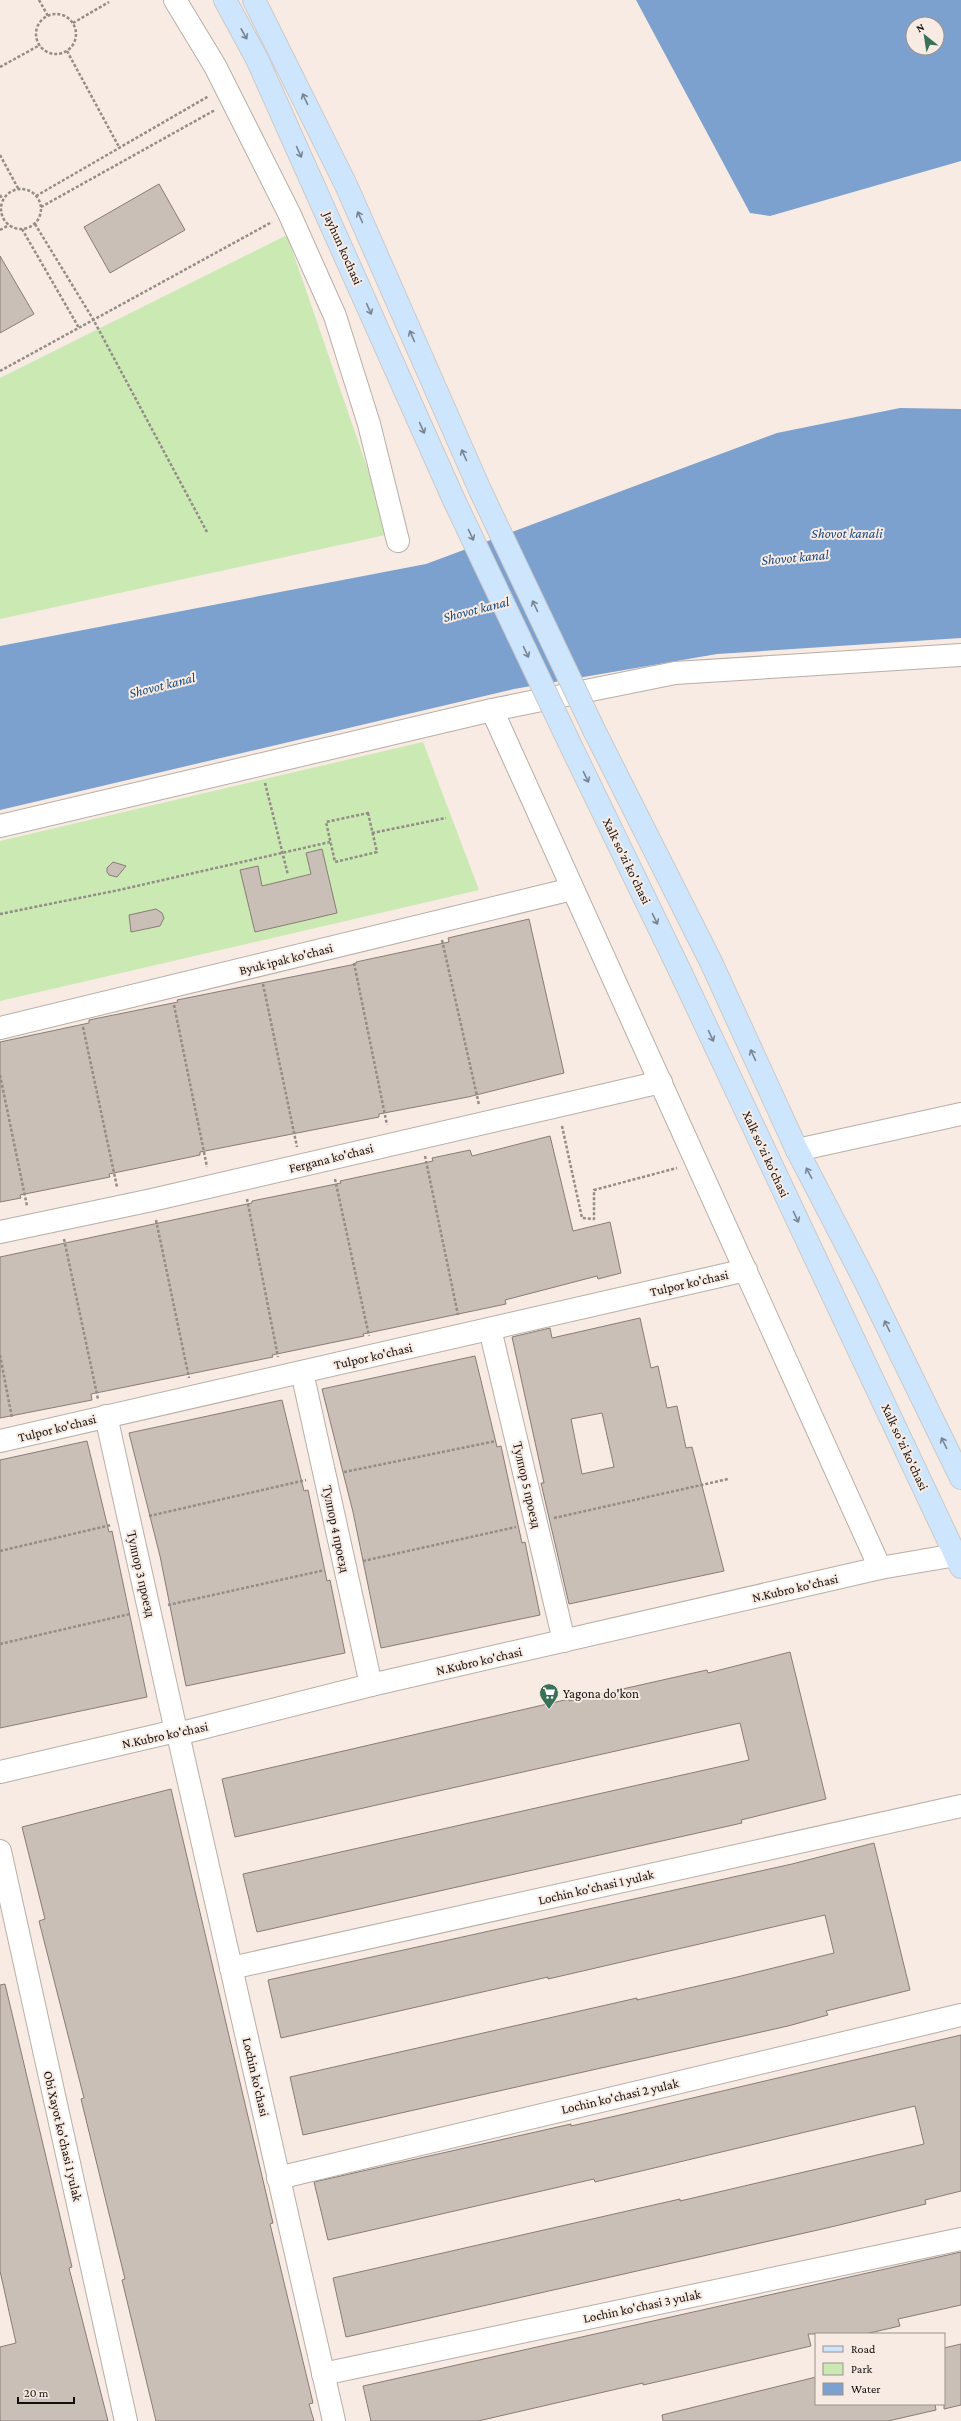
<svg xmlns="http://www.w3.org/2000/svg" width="961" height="2421" font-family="'Crimson Pro',serif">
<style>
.green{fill:#cae9b3}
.water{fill:#7ca1ce;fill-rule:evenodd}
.building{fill:#cabfb7;stroke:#887d76;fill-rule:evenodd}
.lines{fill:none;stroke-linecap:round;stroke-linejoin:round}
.minor-casing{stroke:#b9aea6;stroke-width:24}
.major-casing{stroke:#cbcaca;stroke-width:24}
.path{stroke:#948c86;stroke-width:2.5;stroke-dasharray:3 2;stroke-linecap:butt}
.minor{stroke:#fff;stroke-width:22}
.major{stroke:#cde5fd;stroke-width:22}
.major-bridge-casing{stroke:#cbcaca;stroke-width:24;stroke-linecap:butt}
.major-bridge{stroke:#cde5fd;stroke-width:22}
.oneway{stroke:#798491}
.labels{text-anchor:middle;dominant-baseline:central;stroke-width:4;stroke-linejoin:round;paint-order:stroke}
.street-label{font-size:13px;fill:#120e0c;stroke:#f7ebe3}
.poi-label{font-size:13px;fill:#120e0c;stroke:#f7ebe3;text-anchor:start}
.water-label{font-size:14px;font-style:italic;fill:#174a82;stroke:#f7ebe3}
</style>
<rect width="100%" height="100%" fill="#f7ebe3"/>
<g class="green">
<polygon points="287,235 390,534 0,619 0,378"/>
<polygon points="423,742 479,890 0,1001 0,841"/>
</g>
<g class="water">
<path d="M636,0h325v161l-191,55 -20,-3zM913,24h24v24h-24z"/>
<polygon points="900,408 961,409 961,638 717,654 514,689 0,810 0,646 426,564 777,433"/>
</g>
<g class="building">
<polygon points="159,184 185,230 110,273 84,227"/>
<polygon points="0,256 34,314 0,333"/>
<polygon points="322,849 337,913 255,932 240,870 258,866 262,886 311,874 306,853"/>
<polygon points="113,862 126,866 117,877 109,875 107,872 107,868"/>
<polygon points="156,909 162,913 164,918 160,926 131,932 129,915"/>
<polygon points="529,919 564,1073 468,1097 379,1114 379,1117 200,1152 200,1155 109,1174 110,1177 20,1195 21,1198 0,1202 0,1042 89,1023 89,1020 178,1002 177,1000 356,964 356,962 449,942 448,938"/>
<polygon points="550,1136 573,1231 610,1222 621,1273 598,1279 597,1276 505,1300 506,1304 363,1334 364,1336 272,1355 273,1357 91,1394 92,1400 0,1418 0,1257 252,1203 252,1201 341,1183 340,1181 433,1161 432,1158 470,1150 472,1156"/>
<path d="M640,1318l11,50 7,-2 9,42 10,-2 9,42 6,-1 32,124 -155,33 -28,-121h3l-32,-146 38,-9 2,10zM602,1413l12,54 -32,7 -11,-55z"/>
<polygon points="475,1356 497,1447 501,1446 522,1543 525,1542 540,1615 381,1648 353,1512 322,1389"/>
<polygon points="282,1400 304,1491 308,1490 327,1581 330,1580 345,1653 186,1686 160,1556 129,1433"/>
<polygon points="87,1441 109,1532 112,1531 147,1697 0,1728 0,1460"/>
<polygon points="790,1652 826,1799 741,1820 742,1823 257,1932 243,1874 749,1760 740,1723 235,1837 222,1779 569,1699 569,1701 707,1670 708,1673"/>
<polygon points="171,1789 273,2223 270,2224 313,2403 309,2404 314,2421 156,2421 122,2280 125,2279 81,2099 84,2098 39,1921 45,1919 22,1827"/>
<polygon points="874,1843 910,1990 826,2011 828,2015 788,2026 303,2135 290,2077 637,1998 637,2000 737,1977 834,1953 825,1915 548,1979 548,1977 281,2038 268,1980 792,1864"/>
<polygon points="5,1984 72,2267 69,2268 108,2421 0,2421 0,2347 16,2343 0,2271 0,1985"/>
<polygon points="961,2035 961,2191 925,2200 926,2204 831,2227 346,2337 333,2278 680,2199 680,2201 924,2144 915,2106 595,2182 594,2179 328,2240 314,2182 571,2124 571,2126 620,2115"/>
<polygon points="961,2252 961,2305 898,2319 900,2326 865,2334 808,2334 811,2346 687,2375 643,2385 643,2383 478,2421 371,2421 363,2386"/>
<polygon points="961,2344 961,2405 944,2409 944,2348"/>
<polygon points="816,2377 816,2404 935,2404 936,2410 888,2421 663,2421 662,2415"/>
</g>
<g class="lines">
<g class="minor-casing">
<g id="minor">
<polyline points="175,0 215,66 289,213 335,316 369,424 398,541"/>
<polyline points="492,710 880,1568"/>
<polyline points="0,826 492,710 675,673 961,655"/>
<polyline points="0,1028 572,889"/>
<polyline points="797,1150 961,1114"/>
<polyline points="0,1232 152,1200 661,1082"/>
<polyline points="490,1329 564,1641"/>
<polyline points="302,1372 371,1685"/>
<polyline points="106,1416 176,1731"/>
<polyline points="0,1441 746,1270"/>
<polyline points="178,1734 334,2421"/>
<polyline points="0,1772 176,1731 178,1734 371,1685 880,1568 961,1554"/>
<polyline points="0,1851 126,2421"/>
<polyline points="231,1968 961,1806"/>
<polyline points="278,2178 961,2015"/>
<polyline points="323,2374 961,2239"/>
</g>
</g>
<g class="major-casing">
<g id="major">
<polyline points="225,0 257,59 454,500"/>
<polyline points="254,0 346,185 480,490"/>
<polyline points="594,730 711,962 797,1150 865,1281 961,1478"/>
<polyline points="569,742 680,971 961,1567"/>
</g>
</g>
<g class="path">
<polyline points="39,0 48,16"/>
<circle cx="56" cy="34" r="20"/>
<polyline points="73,23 109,2"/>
<polyline points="67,51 119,147"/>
<polyline points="0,67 40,45"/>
<polyline points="0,155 19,190"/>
<circle cx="21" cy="209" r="20"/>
<polyline points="0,195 3,200"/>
<polyline points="36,196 209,96"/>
<polyline points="41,207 215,110"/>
<polyline points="35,224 93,319 207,532"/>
<polyline points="22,229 79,328"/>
<polyline points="0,230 9,225"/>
<polyline points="0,371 272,222"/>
<polyline points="265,783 288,875"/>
<polygon points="368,813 377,852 335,862 326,822"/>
<polyline points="372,833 446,818"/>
<polyline points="0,914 119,890 330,842"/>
<polyline points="442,940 479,1105"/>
<polyline points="354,963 387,1125"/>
<polyline points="263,984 297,1147"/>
<polyline points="174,1005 207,1167"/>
<polyline points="83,1027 117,1187"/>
<polyline points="0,1075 27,1206"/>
<polyline points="562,1126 582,1218 594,1219 594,1190 677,1168"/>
<polyline points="425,1156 458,1315"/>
<polyline points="335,1179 369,1336"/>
<polyline points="247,1199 278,1357"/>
<polyline points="156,1220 189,1378"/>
<polyline points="64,1239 98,1399"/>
<polyline points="0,1355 12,1418"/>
<polyline points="344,1472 496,1441"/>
<polyline points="149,1516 306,1480"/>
<polyline points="554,1518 728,1479"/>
<polyline points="0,1551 111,1525"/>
<polyline points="363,1561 516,1527"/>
<polyline points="168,1605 325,1570"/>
<polyline points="0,1644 130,1614"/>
</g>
<use href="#minor" class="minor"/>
<use href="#major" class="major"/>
<g class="major-bridge-casing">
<g id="major-bridge">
<polyline points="480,490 594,730"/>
<polyline points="454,500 569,742"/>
</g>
</g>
<use href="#major-bridge" class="major-bridge"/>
</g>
<defs><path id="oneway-shaft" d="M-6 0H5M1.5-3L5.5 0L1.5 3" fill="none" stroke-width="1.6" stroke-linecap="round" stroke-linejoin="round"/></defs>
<g class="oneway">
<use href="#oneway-shaft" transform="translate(244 34) rotate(61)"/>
<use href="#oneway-shaft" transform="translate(305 99) rotate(-116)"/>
<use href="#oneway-shaft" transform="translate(299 152) rotate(66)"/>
<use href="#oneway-shaft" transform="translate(360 217) rotate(-114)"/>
<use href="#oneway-shaft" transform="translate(369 309) rotate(66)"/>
<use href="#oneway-shaft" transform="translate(412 336) rotate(-114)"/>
<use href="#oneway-shaft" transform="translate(422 428) rotate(66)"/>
<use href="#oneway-shaft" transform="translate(464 455) rotate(-114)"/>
<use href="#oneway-shaft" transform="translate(471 535) rotate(65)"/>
<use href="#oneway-shaft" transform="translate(535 606) rotate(-115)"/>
<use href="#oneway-shaft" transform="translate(526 652) rotate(65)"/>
<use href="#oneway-shaft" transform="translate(586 777) rotate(64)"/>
<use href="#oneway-shaft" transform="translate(655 919) rotate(64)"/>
<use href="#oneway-shaft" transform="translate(711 1036) rotate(65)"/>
<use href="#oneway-shaft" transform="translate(753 1055) rotate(-115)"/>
<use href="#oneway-shaft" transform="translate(809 1173) rotate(-118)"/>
<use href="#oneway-shaft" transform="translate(796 1217) rotate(65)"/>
<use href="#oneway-shaft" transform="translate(887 1326) rotate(-116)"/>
<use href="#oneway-shaft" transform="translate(944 1443) rotate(-116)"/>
</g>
<defs>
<g id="supermarket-pin" transform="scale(1)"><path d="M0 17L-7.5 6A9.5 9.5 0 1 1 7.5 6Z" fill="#387058" stroke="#f7ebe3"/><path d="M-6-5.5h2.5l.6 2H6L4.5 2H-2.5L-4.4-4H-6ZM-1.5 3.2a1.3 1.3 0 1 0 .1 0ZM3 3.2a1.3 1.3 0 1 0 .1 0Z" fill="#fff"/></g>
</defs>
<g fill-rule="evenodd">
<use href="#supermarket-pin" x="549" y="1693"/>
</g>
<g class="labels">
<g class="street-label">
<text transform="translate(343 248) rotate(66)">Jayhun kochasi</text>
<text transform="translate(627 861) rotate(64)">Xalk so'zi ko'chasi</text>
<text transform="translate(286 959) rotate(-14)">Byuk ipak ko'chasi</text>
<text transform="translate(766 1154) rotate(65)">Xalk so'zi ko'chasi</text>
<text transform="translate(331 1158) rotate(-14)">Fergana ko'chasi</text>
<text transform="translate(689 1283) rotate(-13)">Tulpor ko'chasi</text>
<text transform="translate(373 1356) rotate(-13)">Tulpor ko'chasi</text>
<text transform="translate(57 1428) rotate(-14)">Tulpor ko'chasi</text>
<text transform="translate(905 1447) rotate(65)">Xalk so'zi ko'chasi</text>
<text transform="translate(527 1485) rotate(77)">Тулпор 5 проезд</text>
<text transform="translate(336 1529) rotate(78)">Тулпор 4 проезд</text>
<text transform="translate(141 1574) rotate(77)">Тулпор 3 проезд</text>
<text transform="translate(795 1588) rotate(-13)">N.Kubro ko'chasi</text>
<text transform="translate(479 1661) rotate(-13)">N.Kubro ko'chasi</text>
<text transform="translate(165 1735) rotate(-12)">N.Kubro ko'chasi</text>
<text transform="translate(596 1887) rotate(-13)">Lochin ko'chasi 1 yulak</text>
<text transform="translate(256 2077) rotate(77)">Lochin ko'chasi</text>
<text transform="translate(620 2096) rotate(-13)">Lochin ko'chasi 2 yulak</text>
<text transform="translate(63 2136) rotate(77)">Obi Xayot ko'chasi 1 yulak</text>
<text transform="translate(642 2306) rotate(-12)">Lochin ko'chasi 3 yulak</text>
</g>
<g class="poi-label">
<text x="563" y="1693">Yagona do'kon</text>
</g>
<g class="water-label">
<text x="847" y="533">Shovot kanali</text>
<text transform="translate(795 557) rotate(-5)">Shovot kanal</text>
<text transform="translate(476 609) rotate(-14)">Shovot kanal</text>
<text transform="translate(162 685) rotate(-14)">Shovot kanal</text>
</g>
</g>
<rect x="815" y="2333" width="130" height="72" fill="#f7ebe3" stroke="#9b938d"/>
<rect x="823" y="2346" width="20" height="6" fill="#cde5fd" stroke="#9b938d"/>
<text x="851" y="2353" font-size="12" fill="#120e0c">Road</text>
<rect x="823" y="2363" width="20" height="12" fill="#cae9b3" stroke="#9b938d"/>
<text x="851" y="2373" font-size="12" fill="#120e0c">Park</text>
<rect x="823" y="2383" width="20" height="12" fill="#7ca1ce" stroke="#9b938d"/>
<text x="851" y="2393" font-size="12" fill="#120e0c">Water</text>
<g transform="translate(925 36) rotate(330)"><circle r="19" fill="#f7ebe3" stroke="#9b938d"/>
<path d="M0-3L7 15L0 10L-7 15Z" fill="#387058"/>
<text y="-6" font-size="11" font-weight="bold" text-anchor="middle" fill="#120e0c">N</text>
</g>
<path d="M18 2397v6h56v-6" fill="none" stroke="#120e0c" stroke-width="2"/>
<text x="24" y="2397" font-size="12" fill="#120e0c" stroke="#f7ebe3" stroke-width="3" paint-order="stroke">20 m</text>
</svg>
